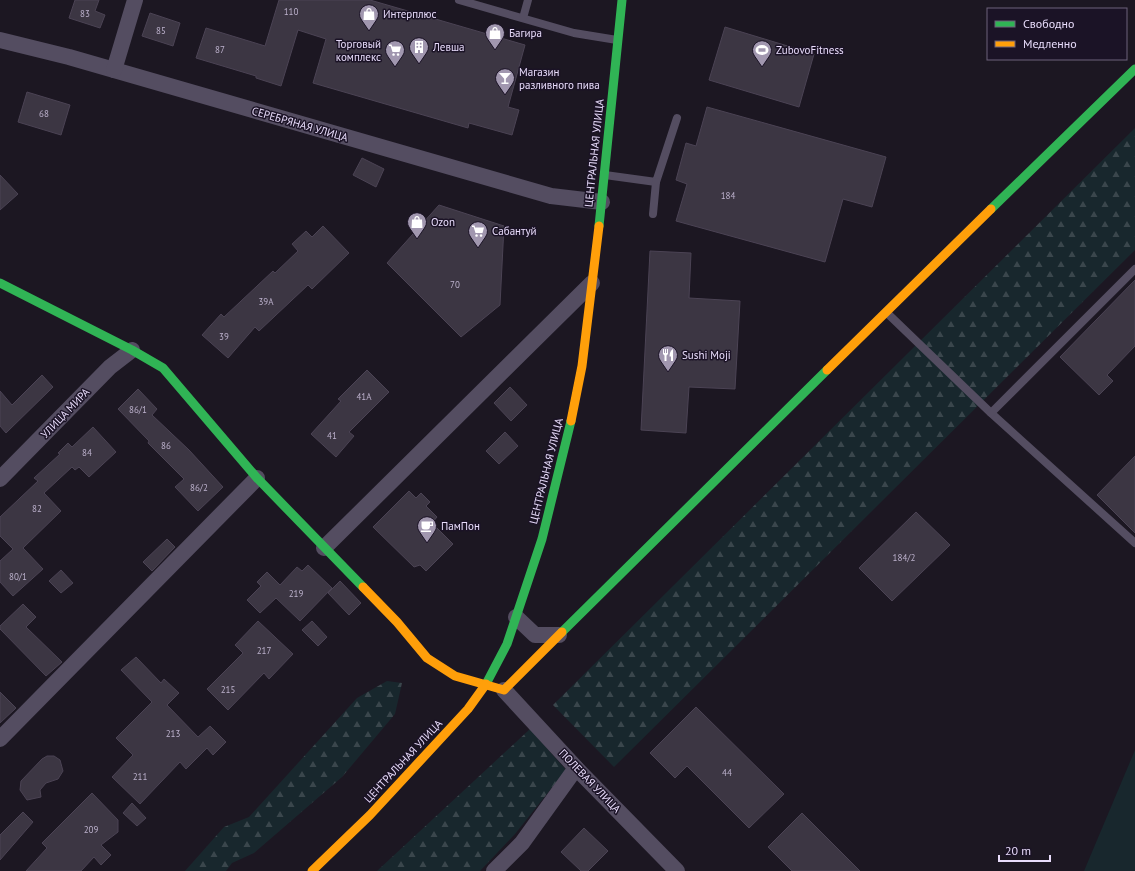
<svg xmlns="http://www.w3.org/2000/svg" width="1135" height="871" font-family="'PT Sans',sans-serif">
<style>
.grass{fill:#18272d}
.forest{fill:url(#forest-firs)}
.building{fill:#3c3643;stroke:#4b4354}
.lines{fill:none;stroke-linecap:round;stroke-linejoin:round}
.lane{stroke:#544d61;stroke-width:8}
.street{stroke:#544d61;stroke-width:16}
.fast{stroke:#30b455;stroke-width:9}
.slow{stroke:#ff9f0a;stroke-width:9}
.labels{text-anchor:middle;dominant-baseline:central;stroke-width:3;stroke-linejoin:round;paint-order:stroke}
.number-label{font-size:9px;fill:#bdb2cd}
.poi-label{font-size:11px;fill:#e8dcfb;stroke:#1b1326;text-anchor:start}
.street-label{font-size:11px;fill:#e8dcfb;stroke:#1b1326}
</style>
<defs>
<pattern id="forest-firs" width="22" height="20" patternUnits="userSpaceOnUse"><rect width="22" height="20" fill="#18272d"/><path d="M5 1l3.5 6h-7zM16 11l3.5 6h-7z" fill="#3a464c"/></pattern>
</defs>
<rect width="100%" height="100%" fill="#1c1722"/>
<polygon class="grass" points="1135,750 1135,871 1084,871"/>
<g class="forest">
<polygon points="1135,128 1135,250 614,767 553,705"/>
<polygon points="387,681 402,683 395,714 342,777 254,853 232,863 226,871 185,871 224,827 249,817 357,698"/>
<polygon points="530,729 566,770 515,834 480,871 377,871"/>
</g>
<g class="building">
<polygon points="75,0 99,0 95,11 105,15 100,28 69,18"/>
<polygon points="279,0 370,0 525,45 508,107 519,110 512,135 469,123 468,128 313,83 326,39 298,30 281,86 256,78 256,76 196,58 206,28 265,46"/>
<polygon points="150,13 180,23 173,46 142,36"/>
<polygon points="725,27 814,54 799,107 709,80"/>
<polygon points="27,92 70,105 61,135 18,122"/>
<polygon points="707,107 886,157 872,207 843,199 825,262 676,221 687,184 676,180 686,143 696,146"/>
<polygon points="362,158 384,169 376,187 353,175"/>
<polygon points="0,175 18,194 0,210"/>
<polygon points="439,205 504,226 500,305 461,337 387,263"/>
<polygon points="323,226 349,253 312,289 308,285 259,331 255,327 228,358 202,335 221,314 224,317 273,271 275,273 298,251 292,244 306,231 312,237"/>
<polygon points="650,251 691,253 689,298 740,301 735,389 689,387 686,433 641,430"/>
<polygon points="1135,280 1135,346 1107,375 1113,381 1099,395 1060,357"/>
<polygon points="367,370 389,392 349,432 354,436 336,457 311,434 341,401 338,399"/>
<polygon points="42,375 53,387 6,433 0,426 0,391 12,405"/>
<polygon points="510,387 527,405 511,421 494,403"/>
<polygon points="138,389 157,409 152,415 189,450 223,487 198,511 175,487 184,479 148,443 149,441 118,409"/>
<polygon points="93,427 116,452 89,477 79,467 75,470 72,467 44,493 61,511 23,548 43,569 13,596 0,582 0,561 13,549 0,536 0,517 38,481 34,478 60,454 58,453 68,443 72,447"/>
<polygon points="505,432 518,446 499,464 486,451"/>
<polygon points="1135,456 1135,533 1097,495"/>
<polygon points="409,491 416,498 421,493 430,502 426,506 437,517 432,523 453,544 426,571 420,565 414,567 373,527"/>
<polygon points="916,512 950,545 892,601 859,568"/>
<polygon points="167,539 175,547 152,571 143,562"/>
<polygon points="308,565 332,588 300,621 276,598 260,613 247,600 261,586 257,582 267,572 280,585 297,567 302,571"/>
<polygon points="61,570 73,583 61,593 49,581"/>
<polygon points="340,581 361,603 349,615 328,593"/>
<polygon points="23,604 36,617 26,627 62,662 46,676 0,629 0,626"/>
<polygon points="258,621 293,654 269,679 264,673 228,710 207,689 243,653 235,645"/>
<polygon points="312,621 327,637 318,646 302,630"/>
<polygon points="136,657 161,683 164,679 179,693 167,705 198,737 210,726 226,742 213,755 207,748 186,769 180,762 140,804 112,777 133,755 116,738 152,702 121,670"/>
<polygon points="0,692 16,708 0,723"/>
<polygon points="696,707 784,794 749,828 687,766 675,778 650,753"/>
<polygon points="47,756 54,756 60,760 63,771 58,779 46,783 40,790 41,797 27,800 20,790 21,781 42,759"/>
<polygon points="92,793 118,820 118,832 101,845 111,855 101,865 94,857 81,871 26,871 47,848 42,843"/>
<polygon points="132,803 146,818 137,826 123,813"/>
<polygon points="23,812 33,822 0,860 0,835"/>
<polygon points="802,813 860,871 792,871 768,847"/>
<polygon points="584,828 608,851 588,871 581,871 561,852"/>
</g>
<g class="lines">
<g class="lane">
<polyline points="459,0 574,33 617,40"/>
<polyline points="523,18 528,0"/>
<polyline points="605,175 656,182 677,118"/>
<polyline points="653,214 656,182"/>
<polyline points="886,312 991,413 1135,543"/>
<polyline points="991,413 1135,269"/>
</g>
<g class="street">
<polyline points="0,40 69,57 551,196 602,202"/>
<polyline points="114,70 135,0"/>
<polyline points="0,479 110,367 132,350"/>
<polyline points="324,548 592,283"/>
<polyline points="516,617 535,635 559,635"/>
<polyline points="504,690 576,768 677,871"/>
<polyline points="0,739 257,478"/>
<polyline points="494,871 522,843 576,768"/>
</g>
<g class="fast">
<polyline points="991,209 1135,69"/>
<polyline points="599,226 622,0"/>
<polyline points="0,283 132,350 163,368 257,478 363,587"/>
<polyline points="562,632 827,370"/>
<polyline points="486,684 507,644 542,539 571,421"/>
</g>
<g class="slow">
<polyline points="827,370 991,209"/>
<polyline points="571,421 582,366 599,226"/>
<polyline points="363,587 397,622 427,658 455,676 504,690 562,632"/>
<polyline points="312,871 370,815 468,709 486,684"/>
</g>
</g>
<defs>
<g id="shop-pin" transform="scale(1)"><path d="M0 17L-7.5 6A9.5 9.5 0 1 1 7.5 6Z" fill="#a197af" stroke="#1b1326"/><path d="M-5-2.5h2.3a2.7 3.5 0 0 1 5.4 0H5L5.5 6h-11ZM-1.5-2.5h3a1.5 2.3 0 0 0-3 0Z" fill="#fff"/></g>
<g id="building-pin" transform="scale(1)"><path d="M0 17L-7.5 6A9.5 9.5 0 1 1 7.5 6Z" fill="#a197af" stroke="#1b1326"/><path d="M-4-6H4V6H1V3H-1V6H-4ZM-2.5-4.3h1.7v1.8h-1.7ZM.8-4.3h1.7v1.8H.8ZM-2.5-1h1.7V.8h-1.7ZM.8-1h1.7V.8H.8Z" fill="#fff"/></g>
<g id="supermarket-pin" transform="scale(1)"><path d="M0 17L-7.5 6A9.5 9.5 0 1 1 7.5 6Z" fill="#a197af" stroke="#1b1326"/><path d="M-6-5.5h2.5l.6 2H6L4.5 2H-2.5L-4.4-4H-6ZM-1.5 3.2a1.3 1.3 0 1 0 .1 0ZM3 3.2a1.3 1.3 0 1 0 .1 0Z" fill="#fff"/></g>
<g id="stadium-pin" transform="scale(1)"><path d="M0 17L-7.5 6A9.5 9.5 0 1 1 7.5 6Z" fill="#a197af" stroke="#1b1326"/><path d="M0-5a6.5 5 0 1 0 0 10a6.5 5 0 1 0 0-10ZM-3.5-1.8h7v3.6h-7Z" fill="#fff"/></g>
<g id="bar-pin" transform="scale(1)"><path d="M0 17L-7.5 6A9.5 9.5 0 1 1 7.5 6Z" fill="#a197af" stroke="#1b1326"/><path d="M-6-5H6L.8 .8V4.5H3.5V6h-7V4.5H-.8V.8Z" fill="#fff"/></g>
<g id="restaurant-pin" transform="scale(1)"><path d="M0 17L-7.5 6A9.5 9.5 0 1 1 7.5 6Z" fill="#a197af" stroke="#1b1326"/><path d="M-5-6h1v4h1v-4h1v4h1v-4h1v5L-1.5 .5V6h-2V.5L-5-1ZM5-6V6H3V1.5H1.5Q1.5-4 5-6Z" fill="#fff"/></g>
<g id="cafe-pin" transform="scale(1)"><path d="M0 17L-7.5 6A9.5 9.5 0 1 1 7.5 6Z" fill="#a197af" stroke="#1b1326"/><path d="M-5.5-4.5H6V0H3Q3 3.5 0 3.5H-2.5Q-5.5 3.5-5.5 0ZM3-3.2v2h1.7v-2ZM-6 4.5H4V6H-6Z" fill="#fff"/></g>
</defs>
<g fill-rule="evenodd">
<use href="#shop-pin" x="369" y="14"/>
<use href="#shop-pin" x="495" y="33"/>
<use href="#building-pin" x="419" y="47"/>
<use href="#supermarket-pin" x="395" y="50"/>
<use href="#stadium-pin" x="762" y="50"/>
<use href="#bar-pin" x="505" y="78"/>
<use href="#shop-pin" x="417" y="222"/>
<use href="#supermarket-pin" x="478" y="231"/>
<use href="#restaurant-pin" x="668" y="355"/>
<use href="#cafe-pin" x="427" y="526"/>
</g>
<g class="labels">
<g class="number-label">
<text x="291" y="11">110</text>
<text x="85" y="13">83</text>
<text x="161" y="30">85</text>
<text x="220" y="49">87</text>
<text x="44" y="113">68</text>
<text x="728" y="195">184</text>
<text x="455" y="284">70</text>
<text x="266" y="301">39А</text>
<text x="224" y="336">39</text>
<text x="364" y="396">41А</text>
<text x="138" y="409">86/1</text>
<text x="332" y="435">41</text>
<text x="166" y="445">86</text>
<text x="87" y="452">84</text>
<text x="199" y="487">86/2</text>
<text x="37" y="508">82</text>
<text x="904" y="557">184/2</text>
<text x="18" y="576">80/1</text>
<text x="296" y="593">219</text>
<text x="264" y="650">217</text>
<text x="228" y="689">215</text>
<text x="173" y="733">213</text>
<text x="727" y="772">44</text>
<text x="140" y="776">211</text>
<text x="91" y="829">209</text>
</g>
<g class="poi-label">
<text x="383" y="14">Интерплюс</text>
<text x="509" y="33">Багира</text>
<text x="381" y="44" text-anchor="end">Торговый<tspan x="381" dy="13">комплекс</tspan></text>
<text x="433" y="47">Левша</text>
<text x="776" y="50">ZubovoFitness</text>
<text x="519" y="72">Магазин<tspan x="519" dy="13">разливного пива</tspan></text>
<text x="431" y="222">Ozon</text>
<text x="492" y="231">Сабантуй</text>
<text x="682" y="355">Sushi Moji</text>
<text x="441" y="526">ПамПон</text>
</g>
<g class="street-label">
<text transform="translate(300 124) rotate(16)">СЕРЕБРЯНАЯ УЛИЦА</text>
<text transform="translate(594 153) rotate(-84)">ЦЕНТРАЛЬНАЯ УЛИЦА</text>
<text transform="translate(65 413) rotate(-46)">УЛИЦА МИРА</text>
<text transform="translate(546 471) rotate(-76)">ЦЕНТРАЛЬНАЯ УЛИЦА</text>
<text transform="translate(403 761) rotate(-47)">ЦЕНТРАЛЬНАЯ УЛИЦА</text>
<text transform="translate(590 781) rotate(46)">ПОЛЕВАЯ УЛИЦА</text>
</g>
</g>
<rect x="987" y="8" width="140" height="52" fill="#1b1326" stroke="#6d637b"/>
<rect x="995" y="21" width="20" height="6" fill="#30b455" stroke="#6d637b"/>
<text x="1023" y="28" font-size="12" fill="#e8dcfb">Свободно</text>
<rect x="995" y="41" width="20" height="6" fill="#ff9f0a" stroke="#6d637b"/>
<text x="1023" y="48" font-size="12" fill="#e8dcfb">Медленно</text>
<path d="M999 855v6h51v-6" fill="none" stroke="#e8dcfb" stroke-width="2"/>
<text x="1005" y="855" font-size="12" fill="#e8dcfb" stroke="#1b1326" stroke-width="3" paint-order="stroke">20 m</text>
</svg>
